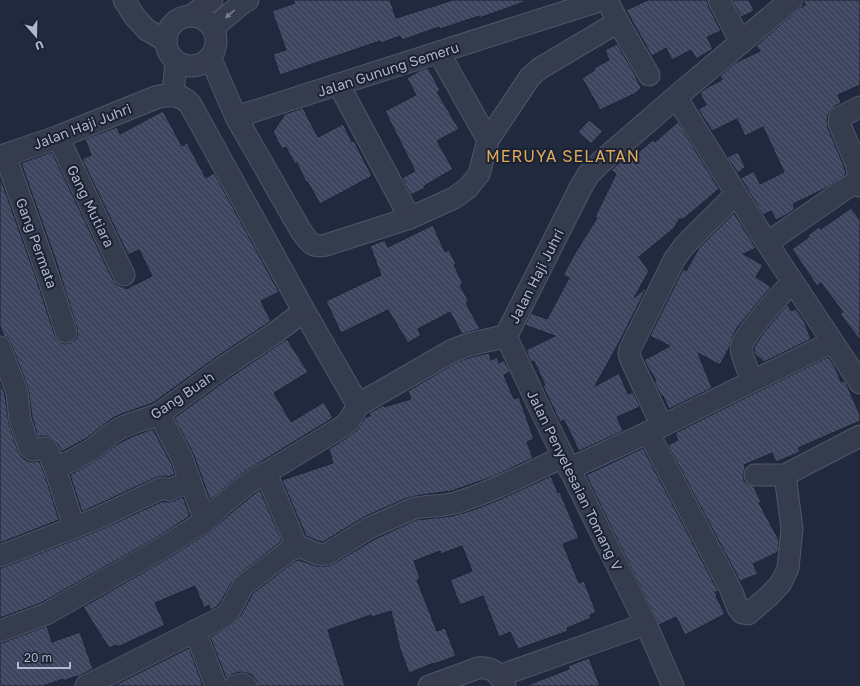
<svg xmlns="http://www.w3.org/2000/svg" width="860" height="686" font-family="'Golos Text',sans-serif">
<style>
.building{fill:url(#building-back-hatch);stroke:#1c2335}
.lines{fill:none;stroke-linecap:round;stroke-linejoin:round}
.minor-casing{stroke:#505669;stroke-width:23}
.tertiary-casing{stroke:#505669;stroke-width:24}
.minor{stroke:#353c4e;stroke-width:21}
.tertiary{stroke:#353c4e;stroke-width:22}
.oneway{fill:#797f92}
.labels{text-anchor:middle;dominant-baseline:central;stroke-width:4;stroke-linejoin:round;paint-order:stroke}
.street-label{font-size:14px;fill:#b1b6ca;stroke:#1a2133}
.quarter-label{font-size:16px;letter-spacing:1px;fill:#dea858;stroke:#1a2133}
</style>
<defs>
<pattern id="building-back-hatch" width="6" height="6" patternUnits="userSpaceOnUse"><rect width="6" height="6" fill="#3d455f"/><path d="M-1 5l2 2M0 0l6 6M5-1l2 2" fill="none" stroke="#575e75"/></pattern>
</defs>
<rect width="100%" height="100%" fill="#21293f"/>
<g class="building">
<polygon points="293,0 390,0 396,18 453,0 524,0 524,2 479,18 479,16 440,29 439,27 402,40 400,36 381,43 380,41 280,75 273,54 286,50 272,11 295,3"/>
<polygon points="648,0 707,0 708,5 721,31 707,37 713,49 696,59 691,50 672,60 666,48 652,56 626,10"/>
<polygon points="732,0 749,0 754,11 741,17"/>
<polygon points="803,0 860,0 860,85 838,95 841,103 835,106 831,110 828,115 827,121 828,128 844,166 846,175 826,188 793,204 795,209 786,215 776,220 771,211 763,215 741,178 754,171 760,184 784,172 763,127 745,136 737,119 712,131 698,109 706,105 700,93 708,87 722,80 720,76 735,63 760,51 756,46 800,8 805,5"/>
<polygon points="617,44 633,71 641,88 636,93 600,110 582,78 595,70 594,68 609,60 605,50"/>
<polygon points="428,68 440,90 437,92 459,129 437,141 453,169 424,186 425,188 411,195 402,178 415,171 385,111 416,95 407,78 421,70"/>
<polygon points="303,108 318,137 343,124 352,142 354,141 372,176 320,204 307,181 306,182 297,163 295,164 286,147 282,149 273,132 285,114"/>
<polygon points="163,111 182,146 187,143 206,178 214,173 279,292 261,301 271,321 218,356 153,403 124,413 113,418 102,426 87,438 61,452 58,444 52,438 46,436 38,437 32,417 28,388 11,343 8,338 4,336 0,326 0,177 33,269 55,336 58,340 63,344 70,343 75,340 78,335 77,328 56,261 21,163 52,152 113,280 117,285 123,287 125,287 126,289 152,276 139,250 128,255 82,159 91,155 85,139 117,127 120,134"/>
<polygon points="589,120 603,131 591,144 578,132"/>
<polygon points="678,122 719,189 682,220 680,218 674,228 639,257 649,271 634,298 647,287 621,339 595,386 619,373 628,394 633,392 640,407 617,417 623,431 579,451 564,420 560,422 543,386 545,385 534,361 531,362 526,350 555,336 525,325 531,313 547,319 569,278 563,275 574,255 597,218 595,217 616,174 611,170 625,158 629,160 653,140 655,142"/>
<polygon points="738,152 745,167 738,173 727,157"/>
<polygon points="851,208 860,220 860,340 840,314 843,312 821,283 817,286 792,249 809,237 807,236 819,227 821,229"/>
<polygon points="734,213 756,248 743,254 763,265 756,277 771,287 754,307 737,328 733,336 729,348 720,365 698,353 712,388 669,409 663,396 662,397 654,382 656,381 644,360 670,346 650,336 683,269 686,271 699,248"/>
<polygon points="433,225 445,252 449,250 456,264 454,265 463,284 460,285 469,302 466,303 480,329 462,334 450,312 418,329 421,335 408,343 388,310 341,333 326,301 381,275 370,246 385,240 388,247"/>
<polygon points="787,305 788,305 791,311 796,309 804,321 811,339 764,362 754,353 754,347 764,332"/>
<polygon points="287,339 308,372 274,393 291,422 324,402 333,418 241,474 210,500 193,453 174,418 232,376"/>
<polygon points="489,353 491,360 497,357 499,363 504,360 510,372 504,375 514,399 519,397 534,439 527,442 533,458 492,477 452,491 421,495 407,498 364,517 323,542 318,541 306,536 282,480 333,463 329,449 348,437 357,430 365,417 370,416 369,413 384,405 384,407 411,399 408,391 457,362 471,357"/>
<polygon points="828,357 835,367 841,382 844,381 846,383 860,415 860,421 798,448 800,452 776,462 772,453 744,465 745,468 743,475 744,481 749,485 754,487 761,502 759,503 779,540 778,552 753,564 758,574 740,581 668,445 678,440 675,433"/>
<polygon points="0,381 5,395 9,424 18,451 21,456 26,460 31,462 39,461 44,472 59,520 0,543"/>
<polygon points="153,429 171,463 175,474 168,477 165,476 157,477 82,512 70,475 100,458 116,445 125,440 133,436"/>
<polygon points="643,448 718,591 715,592 717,595 716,596 725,614 685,635 676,617 659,625 586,475"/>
<polygon points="551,476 558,493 560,492 579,538 563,544 579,583 584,581 596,612 590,615 591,618 567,628 568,631 518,649 510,632 499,637 483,596 460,605 450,580 472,571 462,546 441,554 440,551 414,561 420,578 417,580 437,631 445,628 456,656 434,664 434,663 409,673 400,649 391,611 372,617 371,615 328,630 345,686 258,686 256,680 252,675 247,673 239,672 231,675 226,678 210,637 233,624 241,615 253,593 295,561 299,560 316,566 328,566 333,564 375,539 416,520 452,516 473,510 501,499"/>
<polygon points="260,490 282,541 237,576 231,583 222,600 218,606 211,610 209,605 204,608 195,586 155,603 165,625 118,647 117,645 109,648 83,607 168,558 211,531 231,513 254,494"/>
<polygon points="183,497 190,516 156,538 41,603 0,618 0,568 4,567 100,530 163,501 166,502 173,501"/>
<polygon points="47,626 52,642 80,632 93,669 81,675 78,678 77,676 63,681 63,679 43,686 0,686 0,643 4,642"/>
<polygon points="189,648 203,686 113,686"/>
<polygon points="589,658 600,686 528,686 528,685 569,669 568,666"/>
</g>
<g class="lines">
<g class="minor-casing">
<g id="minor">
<polyline points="124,0 135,17 147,30 166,41"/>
<polyline points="719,0 741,43"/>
<polyline points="191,16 212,0"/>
<circle cx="191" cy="41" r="25"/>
<polyline points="618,22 649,75"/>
<polyline points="213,28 244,2 248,0"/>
<polyline points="439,53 488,140"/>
<polyline points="210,57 236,117 602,0"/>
<polyline points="339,85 410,218"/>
<polyline points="173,95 176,61"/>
<polyline points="676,97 767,243 860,383"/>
<path d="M236,117l65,114c8,11 11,17 25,14l84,-27 44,-20 14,-10 11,-14 9,-34 42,-63 9,-8 79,-47 -11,-22"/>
<polyline points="58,137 124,275"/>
<path d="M5,155c21,59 43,117 61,177"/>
<polyline points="857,182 858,174 856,163 839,123 840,117 860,107"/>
<polyline points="767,243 845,189 857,182 860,186"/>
<polyline points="506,336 541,411 646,624 673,686"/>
<polyline points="0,347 17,392 20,420 29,447 33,450 44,448 46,448 48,451 55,468 74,527"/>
<path d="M752,381c-3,-10 -10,-22 -11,-33 0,-11 42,-56 51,-66"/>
<polyline points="159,414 182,458 190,481"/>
<polyline points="662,426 631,360 629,354 630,349 674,260 684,246 736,194"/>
<polyline points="648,432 731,590 738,608 742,613 748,614 770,595 781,583 788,568 792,529 785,475"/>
<path d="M55,468c13,-5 26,-12 39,-20 8,-6 15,-14 25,-19 12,-7 27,-9 40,-15l66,-48 50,-33 29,-22"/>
<polyline points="569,469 662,426 832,342"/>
<polyline points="266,473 297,547"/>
<polyline points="755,475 785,475 860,436"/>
<polyline points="0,556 96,519 162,488 169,490 190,481 205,521"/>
<polyline points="0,631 46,614 162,548 205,521 223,504 247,484 260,476 266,473 342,427 349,421 358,405"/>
<polyline points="195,631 216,686"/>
<polyline points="499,676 646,624"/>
<path d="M86,686l139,-70c9,-8 11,-21 19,-31l46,-35c2,0 4,-2 6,-2 10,-3 17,9 31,6l42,-26 43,-19c14,-4 29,-2 43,-6 37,-11 73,-30 108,-46"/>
<polyline points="235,686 242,684 246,686"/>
<path d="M429,686l49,-18c15,-2 21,6 27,18"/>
</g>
</g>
<g class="tertiary-casing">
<path id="tertiary" d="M0,157l58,-20 99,-40c13,-3 24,-3 33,7l114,207 54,94 94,-54 15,-6 39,-9 75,-149 7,-12 13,-13 75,-65 115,-97"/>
</g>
<use href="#minor" class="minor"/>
<use href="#tertiary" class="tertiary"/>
</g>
<defs><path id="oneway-solid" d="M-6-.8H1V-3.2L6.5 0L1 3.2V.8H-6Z"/></defs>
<use class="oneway" href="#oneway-solid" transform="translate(230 14) rotate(140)"/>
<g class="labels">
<g class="street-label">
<text transform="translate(388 69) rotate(-18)">Jalan Gunung Semeru</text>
<text transform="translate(82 126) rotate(-21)">Jalan Haji Juhri</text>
<text transform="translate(91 206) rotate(64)">Gang Mutiara</text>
<text transform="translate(37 243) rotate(70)">Gang Permata</text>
<text transform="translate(536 276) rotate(-63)">Jalan Haji Juhri</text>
<text transform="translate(182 395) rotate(-34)">Gang Buah</text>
<text transform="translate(575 480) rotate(64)">Jalan Penyelesaian Tomang V</text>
</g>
<g class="quarter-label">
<text x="563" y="156">MERUYA SELATAN</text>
</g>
</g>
<g transform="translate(36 36) rotate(160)" stroke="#1a2133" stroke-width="3" paint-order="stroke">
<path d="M0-3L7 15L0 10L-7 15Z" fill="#b1b6ca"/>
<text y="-6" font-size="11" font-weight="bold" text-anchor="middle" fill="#b1b6ca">U</text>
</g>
<path d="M18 662v6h52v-6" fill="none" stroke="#b1b6ca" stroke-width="2"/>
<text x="24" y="662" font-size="12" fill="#b1b6ca" stroke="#1a2133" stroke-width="3" paint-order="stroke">20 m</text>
</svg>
